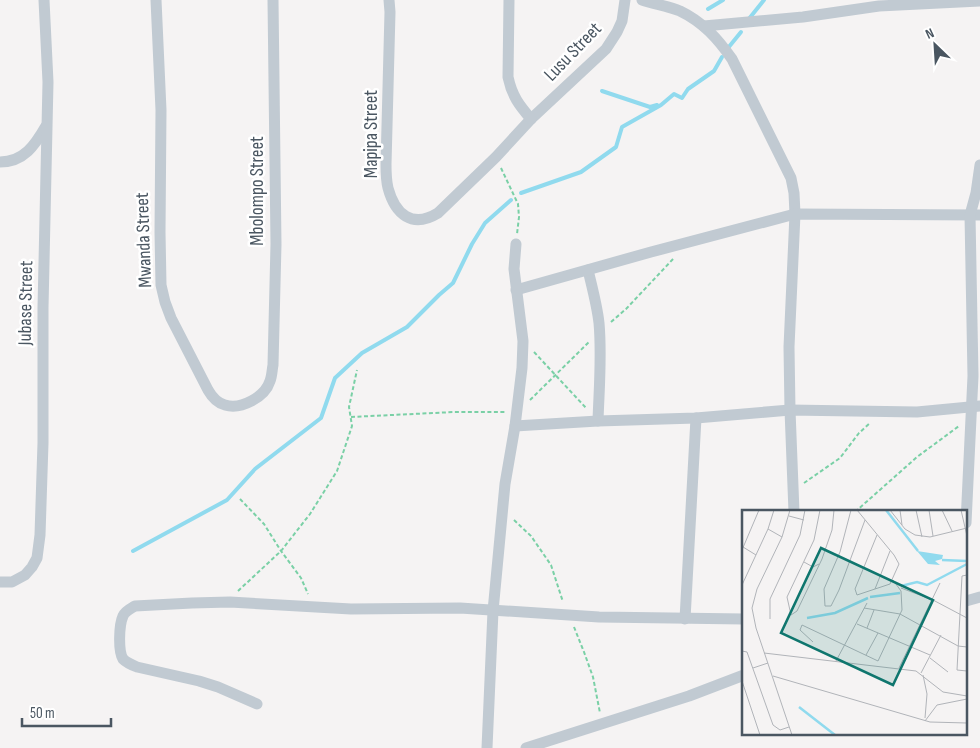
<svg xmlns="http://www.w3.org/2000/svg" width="980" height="748" font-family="'Sofia Sans Condensed',sans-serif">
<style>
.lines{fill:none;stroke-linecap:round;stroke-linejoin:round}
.stream{stroke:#90daee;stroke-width:4}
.path{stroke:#7ad0a6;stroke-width:2;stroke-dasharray:4 2.5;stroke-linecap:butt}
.minor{stroke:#c1cad2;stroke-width:11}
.labels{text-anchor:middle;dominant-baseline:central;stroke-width:5;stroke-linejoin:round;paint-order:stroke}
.street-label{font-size:19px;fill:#4a5661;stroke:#fff}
.inset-river{fill:none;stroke:#90daee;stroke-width:2.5}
.inset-road{fill:none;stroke:#b1b4b9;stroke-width:1}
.view{fill:#0f766e;fill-opacity:0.15;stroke:#0f766e;stroke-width:2.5}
.inset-edge{fill:none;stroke:#4a5661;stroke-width:2.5}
</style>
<rect width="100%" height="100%" fill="#f5f3f3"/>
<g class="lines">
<g class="stream">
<polyline points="708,9 723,0"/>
<polyline points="748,20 764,0"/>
<polyline points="728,48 741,32"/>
<polyline points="602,91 650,107 657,105"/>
<polyline points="521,193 581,172 616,147 622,127 661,105 674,94 682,98 688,89 714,71 722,57"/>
<polyline points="133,551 227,500 255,469 321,418 335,378 362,353 407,327 439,295 453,283 472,244 485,223 511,200"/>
</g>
<g class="path">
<polyline points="501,168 518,204 519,217 517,234"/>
<polyline points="611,322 626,309 674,258"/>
<polyline points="534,352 587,409"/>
<polyline points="530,400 589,342"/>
<polyline points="351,417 454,412 505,412"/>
<polyline points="804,483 840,458 859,433 870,423"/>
<polyline points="240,499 264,524 281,551 301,578 308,594"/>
<polyline points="855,512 917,457 959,426"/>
<polyline points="514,520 531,536 551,565 563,602"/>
<polyline points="238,591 281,551 310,514 337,471 352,426 349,407 357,370"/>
<polyline points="574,627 584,652 593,677 600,713"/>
</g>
<g class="minor">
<path d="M156,0l5,110 -1,122 1,53 4,17 6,16 37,72c4,7 9,13 17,15 16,5 40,-8 45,-24 2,-5 2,-11 3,-16l3,-121 -3,-244"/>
<path d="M389,0l1,12 -4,152c0,8 0,16 2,24 7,26 24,41 50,25l58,-56 35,-38 75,-70 11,-17 5,-11 3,-21"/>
<path d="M509,0l-1,77c4,19 11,28 23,42"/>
<path d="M642,0c12,4 26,6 38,11 23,11 38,28 52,48l59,119 3,15 1,21 -6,133 1,63 4,102"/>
<polyline points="704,26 803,17 879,6 980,1"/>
<path d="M0,162c24,0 35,-17 46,-36"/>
<path d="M588,270c4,17 9,35 11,53 3,33 0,66 -1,98"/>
<polyline points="516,290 651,252 795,214 980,215"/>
<polyline points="515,426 598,421 696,418 790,410 917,412 980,406"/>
<polyline points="966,523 973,376 970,215 976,193 980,165"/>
<polyline points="0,582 12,582 25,575 32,567 37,558 40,535 43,443 43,308 48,82 44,0"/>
<polyline points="966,601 980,597"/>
<polyline points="685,619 696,418"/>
<path d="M257,704l-39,-17 -19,-6 -62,-14c-5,-2 -10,-4 -14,-8 -5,-8 -4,-34 0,-43 2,-5 7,-7 12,-10l57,-3 38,-1 121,7 109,-1 139,9 145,2"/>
<polyline points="487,748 493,611 505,484 515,426 522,368 523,341 514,269 516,244"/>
<polyline points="526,748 689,696 744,675"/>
</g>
</g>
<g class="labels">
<g class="street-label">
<text transform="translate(573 52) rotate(-46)">Lusu Street</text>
<text transform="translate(371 134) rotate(-90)">Mapipa Street</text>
<text transform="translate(257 191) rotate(-90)">Mbolompo Street</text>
<text transform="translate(144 240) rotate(-92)">Mwanda Street</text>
<text transform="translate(26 303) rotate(-89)">Jubase Street</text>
</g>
</g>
<g transform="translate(742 510)">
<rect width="225" height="225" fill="#f5f3f3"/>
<path d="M175,41l26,4 -1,4 -7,2 5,4 -12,-1z" fill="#90daee"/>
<path class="inset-river" d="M144,0l32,41M200,50l25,1M159,76l16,-4 10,3 40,-21M128,87l30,-4M65,108l28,-5 33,-15M57,197l36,28"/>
<path class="inset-road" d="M48,0l-8,27 -25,52 -5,19 4,20 36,107M78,0l-6,30 -27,57 4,18 6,-4 25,-52 10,-29 2,-20M109,0l-11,42 -16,37 1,17h6l8,-16 26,-70M115,0l37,45 5,9 -9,20 -33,11 -2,-6 22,-54M148,0l15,19 10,6 15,2 37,-9M158,0l2,15M174,0l6,27M187,0l4,26M200,0l10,21M219,0l6,26M47,6l15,4M26,19l14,8M1,37l13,8M0,40l17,-40M62,52l9,5 6,-3M225,65l-5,1 -5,94 10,1M0,75l26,-56 6,-19M159,78l32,12 34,18M133,79l15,-38M122,98l36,6 58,32 9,1M28,109v-20l30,-64 5,-25M115,114l73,31M125,118l7,-18M71,132l-13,-12 2,-5 76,36M0,141l5,1 26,73 7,5 9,-3M22,143l152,18 27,21 24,4M124,145l12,-22M188,148l18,14M94,151l31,-58M136,151l24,-51 -1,-19 -8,-11M11,158l15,-5M157,158l41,-85M179,163l20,-38M181,165l4,19 -2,24M31,166l157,46 37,1M0,171l18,54M183,211l12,-16 30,-6"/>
<path class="view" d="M79,38l112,52 -40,85 -112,-52z"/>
<rect width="225" height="225" class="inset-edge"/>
</g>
<g transform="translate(935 45) rotate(335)" stroke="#ffffff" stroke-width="4" paint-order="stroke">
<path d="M0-4L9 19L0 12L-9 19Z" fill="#4a5661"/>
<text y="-8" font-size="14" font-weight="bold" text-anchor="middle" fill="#4a5661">N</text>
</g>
<path d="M22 718v8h89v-8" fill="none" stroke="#4a5661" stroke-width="2.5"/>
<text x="30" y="718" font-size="15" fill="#4a5661" stroke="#ffffff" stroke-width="4" paint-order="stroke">50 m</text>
</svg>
